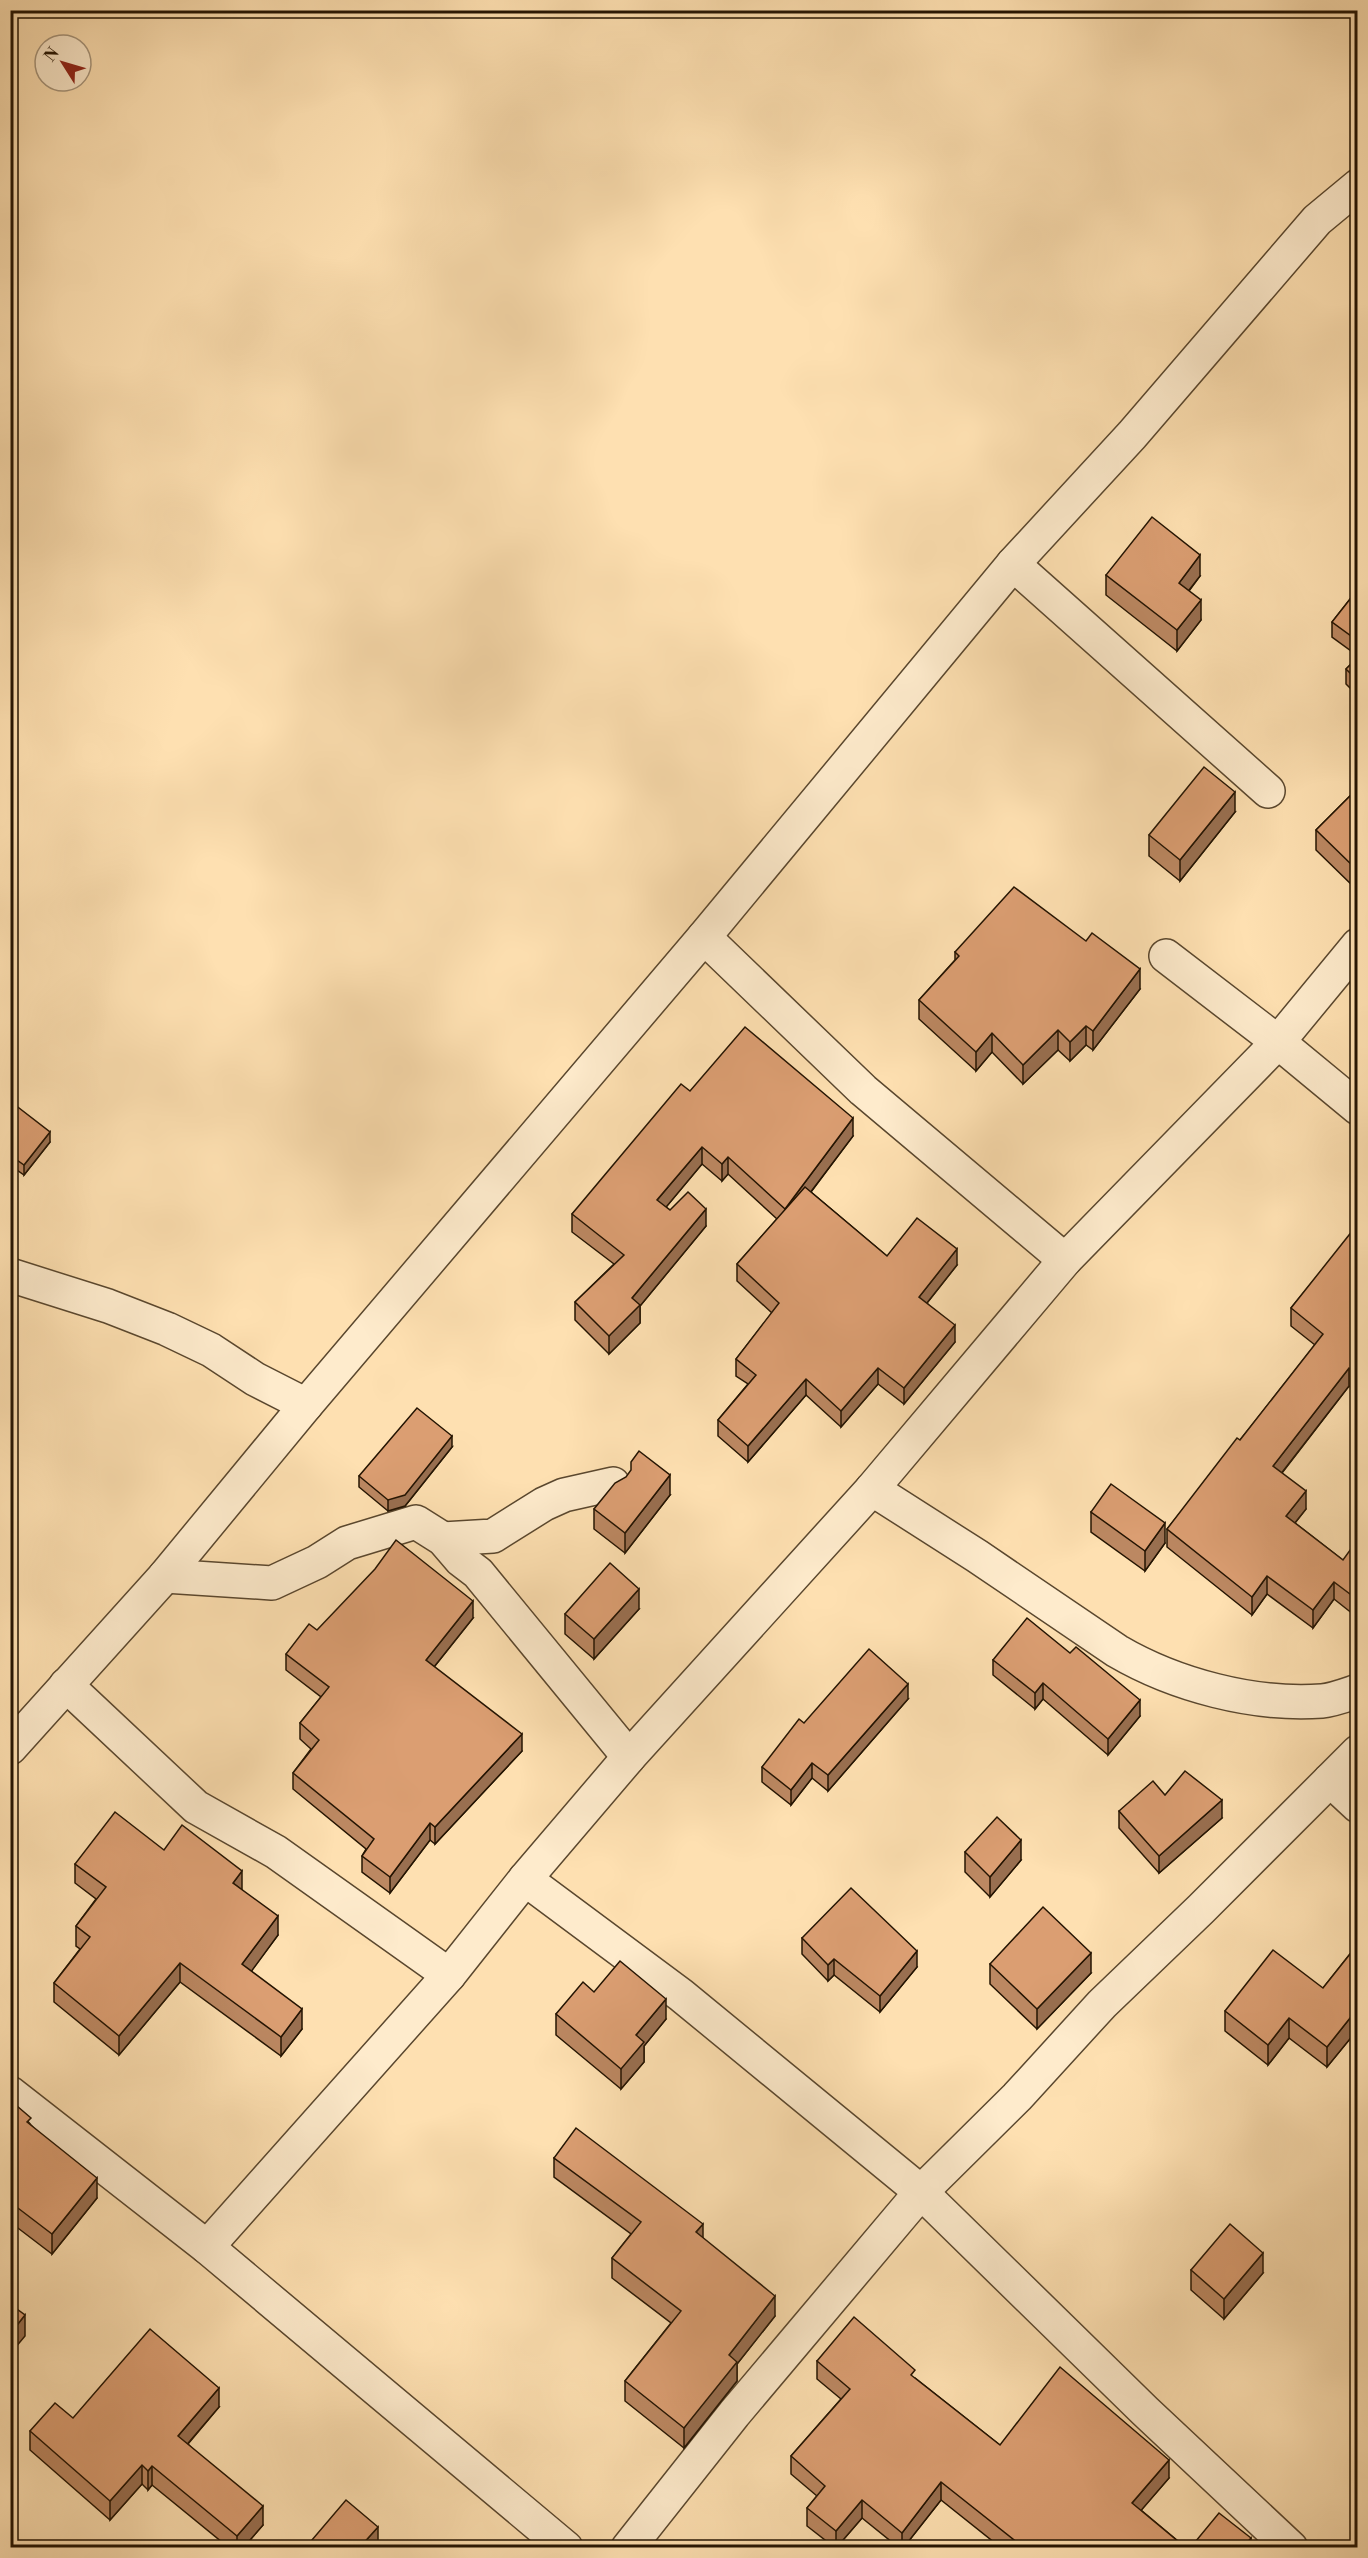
<svg xmlns="http://www.w3.org/2000/svg" width="1368" height="2558" font-family="'Libre Bodoni',serif">
<style>
.lines{fill:none;stroke-linecap:round;stroke-linejoin:round}
.minor-casing{stroke:#5a472e;stroke-width:36}
.minor{stroke:#feebcc;stroke-width:33}
.wall{fill:#bc8862;stroke:#241402;stroke-width:1.5}
.shaded-wall{fill:#996f50;stroke:#241402;stroke-width:1.5}
.building{fill:#db9e72;stroke:#241402;stroke-width:1.5}
</style>
<rect width="100%" height="100%" fill="#fee0b1"/>
<filter id="stains"><feTurbulence type="fractalNoise" baseFrequency=".00333" numOctaves="4"/><feColorMatrix values="0 0 0 0 .2 0 0 0 0 .09 0 0 0 0 .02 0 0 0 .5 -.17"/></filter>
<radialGradient id="worn" r=".72"><stop offset=".6" stop-color="#630" stop-opacity="0"/><stop offset="1" stop-color="#630" stop-opacity=".3"/></radialGradient>
<g class="lines">
<g class="minor-casing">
<g id="minor">
<polyline points="1013,564 1268,791"/>
<polyline points="704,937 863,1090 1065,1260"/>
<polyline points="1166,956 1278,1042 1358,1108"/>
<polyline points="10,1275 108,1306 167,1329 211,1350 255,1379 306,1405"/>
<path d="M872,1489l105,67 140,95c58,34 137,55 205,50 11,-1 24,-6 36,-10"/>
<polyline points="443,1539 493,1536 544,1504 564,1495 613,1484"/>
<polyline points="165,1576 272,1583 317,1562 347,1543 416,1522 443,1539 461,1560 478,1573 629,1757"/>
<polyline points="66,1685 196,1807 276,1852 449,1975"/>
<polyline points="10,1748 165,1576 306,1405 704,937 1013,564 1132,435 1317,220 1358,186"/>
<polyline points="1330,1780 1358,1806"/>
<polyline points="525,1879 681,1995 921,2192 1145,2411 1291,2548"/>
<polyline points="10,2093 207,2247 566,2548"/>
<polyline points="207,2247 449,1975 525,1879 629,1757 872,1489 1065,1260 1278,1042 1358,945"/>
<polyline points="628,2548 734,2414 921,2192 1017,2097 1102,2004 1201,1909 1358,1752"/>
</g>
</g>
<use href="#minor" class="minor"/>
</g>
<g class="wall">
<polygon points="1106,575 1200,576 1189,591 1201,620 1177,651 1106,595"/>
<polygon points="1358,589 1358,656 1332,637 1332,622"/>
<polygon points="1358,657 1358,696 1346,684 1346,669"/>
<polygon points="1358,788 1354,887 1316,850 1316,830"/>
<polygon points="1235,812 1180,881 1149,856 1149,835"/>
<polygon points="955,952 1140,989 1093,1050 1086,1045 1070,1061 1058,1050 1023,1084 992,1052 976,1071 919,1019 919,1000 955,960"/>
<polygon points="690,1091 853,1136 811,1192 887,1256 957,1265 927,1303 955,1342 904,1404 878,1384 841,1427 806,1395 748,1462 718,1436 718,1420 748,1384 736,1376 736,1359 772,1313 737,1281 737,1264 777,1219 728,1174 722,1181 702,1164 666,1207 670,1210 706,1226 640,1306 640,1323 609,1354 575,1320 575,1302 614,1264 572,1232 572,1214"/>
<polygon points="11,1101 50,1142 24,1175 10,1165"/>
<polygon points="1358,1226 1358,1393 1349,1386 1282,1473 1306,1509 1295,1523 1343,1560 1358,1550 1358,1618 1334,1599 1313,1628 1267,1594 1252,1615 1167,1547 1167,1529 1240,1440 1315,1345 1291,1326 1291,1308"/>
<polygon points="452,1447 405,1506 388,1511 359,1487 359,1476"/>
<polygon points="670,1495 625,1553 594,1529 594,1509"/>
<polygon points="1091,1512 1165,1543 1145,1571 1091,1532"/>
<polygon points="639,1609 594,1659 565,1634 565,1614"/>
<polygon points="473,1618 434,1667 522,1751 435,1844 430,1840 390,1893 362,1872 362,1856 366,1849 293,1789 293,1773 311,1749 300,1739 300,1723 321,1697 286,1670 286,1654 317,1630"/>
<polygon points="993,1660 1140,1716 1108,1755 1043,1699 1035,1709 993,1675"/>
<polygon points="908,1699 828,1791 812,1778 791,1805 762,1782 762,1767 804,1723"/>
<polygon points="1165,1795 1222,1818 1159,1873 1119,1828 1119,1811"/>
<polygon points="164,1850 242,1890 278,1935 251,1971 302,2029 281,2056 180,1982 119,2055 54,2002 54,1983 80,1949 76,1946 76,1926 96,1899 75,1883 75,1864"/>
<polygon points="965,1852 1021,1860 990,1897 965,1872"/>
<polygon points="802,1938 917,1967 880,2012 834,1975 828,1981 802,1954"/>
<polygon points="1358,1944 1358,2029 1327,2067 1289,2038 1268,2065 1225,2031 1225,2011 1323,1988"/>
<polygon points="990,1964 1091,1973 1037,2029 990,1984"/>
<polygon points="594,1992 666,2019 644,2046 644,2062 621,2089 556,2035 556,2014"/>
<polygon points="10,2100 31,2125 97,2198 52,2254 10,2222"/>
<polygon points="554,2158 703,2238 775,2316 737,2364 737,2381 684,2448 625,2401 625,2381 671,2323 612,2278 612,2258 631,2234 554,2177"/>
<polygon points="1191,2270 1263,2273 1224,2319 1191,2290"/>
<polygon points="817,2361 915,2378 1000,2445 1169,2478 1141,2510 1185,2547 1000,2547 941,2500 904,2547 898,2547 862,2518 837,2547 834,2547 807,2526 807,2508 817,2496 791,2474 791,2456 841,2399 817,2379"/>
<polygon points="219,2407 188,2444 263,2525 244,2547 228,2547 152,2485 148,2490 142,2484 110,2520 30,2450 30,2431 73,2418"/>
</g>
<g class="shaded-wall">
<polygon points="1200,555 1200,576 1179,603 1179,583"/>
<polygon points="1201,600 1201,620 1177,651 1177,630"/>
<polygon points="1235,792 1235,812 1180,881 1180,860"/>
<polygon points="1358,864 1358,884 1354,887 1354,867"/>
<polygon points="1140,969 1140,989 1093,1050 1093,1031"/>
<polygon points="1086,1026 1086,1045 1070,1061 1070,1042"/>
<polygon points="1058,1030 1058,1050 1023,1084 1023,1065"/>
<polygon points="992,1033 992,1052 976,1071 976,1052"/>
<polygon points="853,1118 853,1136 785,1226 785,1209"/>
<polygon points="50,1132 50,1142 24,1175 24,1165"/>
<polygon points="702,1147 702,1164 657,1218 657,1200"/>
<polygon points="728,1157 728,1174 722,1181 722,1164"/>
<polygon points="706,1209 706,1226 640,1306 640,1323 609,1354 609,1336 632,1298"/>
<polygon points="957,1249 957,1265 919,1313 919,1297"/>
<polygon points="955,1325 955,1342 904,1404 904,1388"/>
<polygon points="878,1368 878,1384 841,1427 841,1411"/>
<polygon points="1349,1368 1349,1386 1273,1484 1273,1466"/>
<polygon points="806,1379 806,1395 748,1462 748,1446"/>
<polygon points="452,1436 452,1447 405,1506 388,1511 388,1500"/>
<polygon points="670,1475 670,1495 625,1553 625,1533"/>
<polygon points="1306,1491 1306,1509 1286,1534 1286,1516"/>
<polygon points="1165,1523 1165,1543 1145,1571 1145,1551"/>
<polygon points="1267,1576 1267,1594 1252,1615 1252,1597"/>
<polygon points="1334,1582 1334,1599 1313,1628 1313,1610"/>
<polygon points="639,1589 639,1609 594,1659 594,1639"/>
<polygon points="473,1601 473,1618 426,1677 426,1660"/>
<polygon points="1043,1683 1043,1699 1035,1709 1035,1693"/>
<polygon points="908,1684 908,1699 828,1791 828,1775"/>
<polygon points="1140,1700 1140,1716 1108,1755 1108,1739"/>
<polygon points="522,1734 522,1751 435,1844 435,1827"/>
<polygon points="812,1763 812,1778 791,1805 791,1790"/>
<polygon points="1222,1800 1222,1818 1159,1873 1159,1856"/>
<polygon points="430,1823 430,1840 390,1893 390,1877"/>
<polygon points="1021,1840 1021,1860 990,1897 990,1877"/>
<polygon points="242,1871 242,1890 233,1883"/>
<polygon points="278,1916 278,1935 242,1984 242,1964"/>
<polygon points="917,1951 917,1967 880,2012 880,1996"/>
<polygon points="1091,1953 1091,1973 1037,2029 1037,2009"/>
<polygon points="834,1959 834,1975 828,1981 828,1965"/>
<polygon points="180,1963 180,1982 119,2055 119,2036"/>
<polygon points="666,1999 666,2019 644,2046 644,2062 621,2089 621,2069 636,2035"/>
<polygon points="1358,2008 1358,2029 1327,2067 1327,2047"/>
<polygon points="302,2009 302,2029 281,2056 281,2037"/>
<polygon points="1289,2018 1289,2038 1268,2065 1268,2045"/>
<polygon points="97,2178 97,2198 52,2254 52,2234"/>
<polygon points="703,2224 703,2243 696,2232"/>
<polygon points="1263,2253 1263,2273 1224,2319 1224,2299"/>
<polygon points="775,2296 775,2316 737,2364 737,2381 684,2448 684,2428 729,2355"/>
<polygon points="25,2315 25,2336 10,2354 10,2334"/>
<polygon points="219,2388 219,2407 178,2455 178,2436"/>
<polygon points="1169,2460 1169,2478 1132,2521 1132,2503"/>
<polygon points="142,2465 142,2484 110,2520 110,2501"/>
<polygon points="152,2466 152,2485 148,2490 148,2471"/>
<polygon points="941,2482 941,2500 904,2547 902,2547 902,2533"/>
<polygon points="862,2500 862,2518 837,2547 836,2547 836,2531"/>
<polygon points="263,2506 263,2525 244,2547 237,2547 237,2536"/>
<polygon points="378,2527 378,2547 360,2547"/>
<polygon points="1251,2538 1251,2547 1243,2547"/>
</g>
<g class="building">
<polygon points="1152,517 1200,555 1179,583 1201,600 1177,630 1106,575"/>
<polygon points="1358,589 1358,641 1332,622"/>
<polygon points="1358,657 1358,681 1346,669"/>
<polygon points="1204,767 1235,792 1180,860 1149,835"/>
<polygon points="1358,788 1358,864 1354,867 1316,830"/>
<polygon points="1014,887 1086,941 1092,933 1140,969 1093,1031 1086,1026 1070,1042 1058,1030 1023,1065 992,1033 976,1052 919,1000 959,956 955,952"/>
<polygon points="745,1027 853,1118 785,1209 728,1157 722,1164 702,1147 657,1200 670,1210 688,1192 706,1209 632,1298 640,1305 609,1336 575,1302 624,1255 572,1214 681,1084 690,1091"/>
<polygon points="10,1101 50,1132 24,1165 10,1155"/>
<polygon points="805,1187 887,1256 917,1218 957,1249 919,1297 955,1325 904,1388 878,1368 841,1411 806,1379 748,1446 718,1420 756,1375 736,1359 779,1303 737,1264"/>
<polygon points="1357,1225 1358,1375 1349,1368 1273,1466 1306,1491 1286,1516 1343,1560 1353,1546 1358,1550 1358,1600 1334,1582 1313,1610 1267,1576 1252,1597 1167,1529 1237,1438 1240,1440 1323,1334 1291,1308"/>
<polygon points="417,1408 452,1436 405,1495 388,1500 359,1476"/>
<polygon points="639,1451 670,1475 625,1533 594,1509 615,1483 626,1477 631,1470 631,1462"/>
<polygon points="1111,1484 1165,1523 1145,1551 1091,1512"/>
<polygon points="396,1540 473,1601 426,1660 522,1734 435,1827 430,1823 390,1877 362,1856 374,1839 293,1773 319,1740 300,1723 329,1687 286,1654 309,1624 317,1630 375,1569"/>
<polygon points="610,1563 639,1589 594,1639 565,1614"/>
<polygon points="1027,1618 1070,1653 1076,1647 1140,1700 1108,1739 1043,1683 1035,1693 993,1660"/>
<polygon points="869,1649 908,1684 828,1775 812,1763 791,1790 762,1767 799,1719 804,1723"/>
<polygon points="1185,1771 1222,1800 1159,1856 1119,1811 1153,1781 1165,1795"/>
<polygon points="115,1812 164,1850 182,1825 242,1871 233,1883 278,1916 242,1964 302,2009 281,2037 180,1963 119,2036 54,1983 90,1937 76,1926 106,1887 75,1864"/>
<polygon points="997,1817 1021,1840 990,1877 965,1852"/>
<polygon points="851,1888 917,1951 880,1996 834,1959 828,1965 802,1938"/>
<polygon points="1043,1907 1091,1953 1037,2009 990,1964"/>
<polygon points="1358,1944 1358,2008 1327,2047 1289,2018 1268,2045 1225,2011 1273,1950 1323,1988"/>
<polygon points="620,1961 666,1999 636,2035 644,2042 621,2069 556,2014 583,1982 594,1992"/>
<polygon points="10,2100 31,2118 27,2122 97,2178 52,2234 10,2202"/>
<polygon points="576,2128 703,2224 696,2232 775,2296 729,2355 737,2362 684,2428 625,2381 681,2311 612,2258 641,2222 554,2158"/>
<polygon points="1230,2224 1263,2253 1224,2299 1191,2270"/>
<polygon points="10,2304 25,2315 10,2334"/>
<polygon points="854,2317 915,2370 911,2375 1000,2445 1060,2367 1169,2460 1132,2503 1185,2547 1023,2547 941,2482 902,2533 862,2500 836,2531 807,2508 825,2486 791,2456 850,2389 817,2361"/>
<polygon points="150,2329 219,2388 178,2436 263,2506 237,2536 152,2466 148,2471 142,2465 110,2501 30,2431 55,2403 73,2418"/>
<polygon points="346,2500 378,2527 360,2547 306,2547"/>
<polygon points="1219,2513 1251,2538 1243,2547 1191,2547"/>
</g>
<rect width="1368" height="2558" fill="none" stroke="#fee0b1" stroke-width="36"/>
<rect x="12" y="12" width="1344" height="2534" fill="none" stroke="#241402" stroke-width="3"/>
<rect x="18" y="18" width="1332" height="2522" fill="none" stroke="#241402" stroke-width="1.5"/>
<g transform="translate(63 63) rotate(307)"><circle r="28" fill="#feebcc" stroke="#a7957b" stroke-width="1.5"/>
<path d="M0-4.5L10 22L0 15L-10 22Z" fill="#8f2418"/>
<text y="-9" font-size="16" font-weight="bold" text-anchor="middle" fill="#241402">N</text>
</g>
<rect width="100%" height="100%" filter="url(#stains)"/>
<rect width="100%" height="100%" fill="url(#worn)"/>
</svg>
